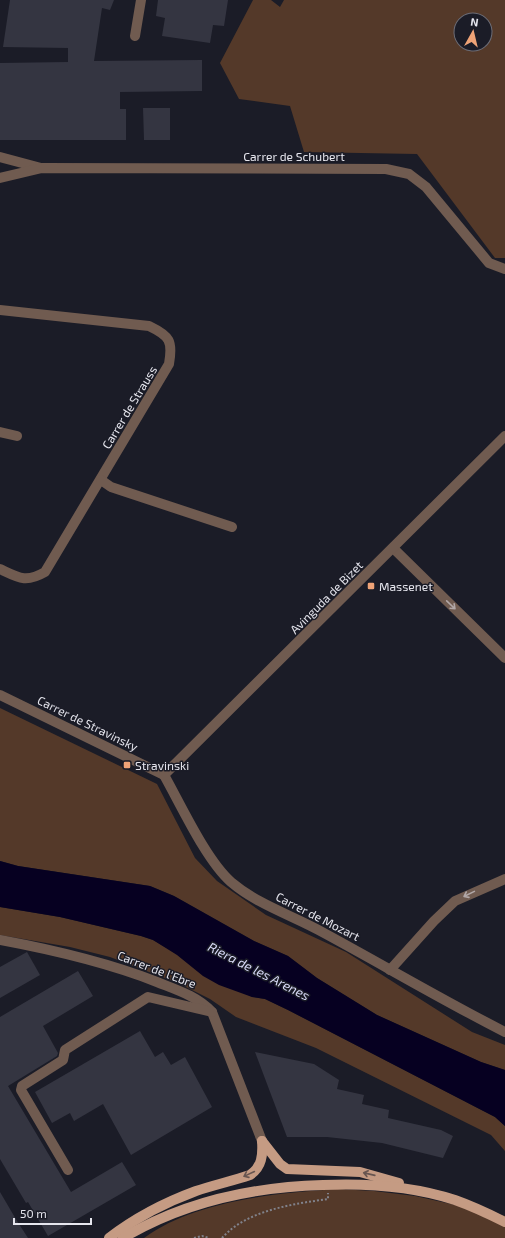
<svg xmlns="http://www.w3.org/2000/svg" width="505" height="1238" font-family="'Exo 2',sans-serif">
<style>
.green{fill:#543929;fill-rule:evenodd}
.water{fill:#060021}
.building{fill:#343541}
.lines{fill:none;stroke-linecap:round;stroke-linejoin:round}
.path{stroke:#81828b;stroke-width:2;stroke-dasharray:2 2;stroke-linecap:butt}
.minor{stroke:#705b50;stroke-width:10}
.major{stroke:#c59b83;stroke-width:10}
.oneway{stroke:#b1a7a7}
.oneway2{stroke:#675550}
.poi-dot{fill:#efa377;stroke:#1b1c27;stroke-width:1.5}
.labels{text-anchor:middle;dominant-baseline:central;stroke-width:3;stroke-linejoin:round;paint-order:stroke}
.street-label{font-size:12px;fill:#e6e6ee;stroke:#1b1c27}
.poi-label{font-size:12px;fill:#e6e6ee;stroke:#1b1c27;text-anchor:start}
.water-label{font-size:13px;font-style:italic;fill:#d9dbf9;stroke:#1b1c27}
</style>
<rect width="100%" height="100%" fill="#1b1c27"/>
<g class="green">
<path d="M253,0h18l9,7 4,-7h221v258h-10l-78,-104 -113,-2 -14,-46 -51,-7 -19,-36zM461,20h24v24h-24z"/>
<polygon points="0,708 157,784 195,858 217,881 266,915 346,952 472,1032 505,1045 505,1070 481,1062 377,1015 317,978 288,956 254,941 174,896 150,886 18,866 0,861"/>
<polygon points="0,907 60,917 141,936 153,940 252,997 265,999 288,1010 495,1117 505,1126 505,1151 491,1135 316,1048 236,1017 210,999 178,983 110,957 70,947 0,935"/>
<path d="M337,1189l37,2 41,5 90,20v22h-361c50,-37 131,-45 193,-49z"/>
</g>
<polygon class="water" points="0,861 18,866 150,886 174,896 254,941 288,956 317,978 377,1015 481,1062 505,1070 505,1126 495,1117 288,1010 265,999 252,997 219,985 203,976 177,955 153,940 141,936 60,917 0,907"/>
<g class="building">
<polygon points="10,0 114,0 110,10 102,8 94,61 202,60 202,91 120,92 120,109 126,109 126,140 0,140 0,63 68,62 68,48 3,47"/>
<polygon points="158,0 228,0 224,26 213,25 210,43 162,36 165,18 156,16"/>
<polygon points="143,108 170,108 170,140 144,140"/>
<polygon points="27,952 40,975 0,998 0,967"/>
<polygon points="78,971 93,996 43,1026 58,1053 57,1056 8,1086 71,1192 122,1162 136,1185 48,1236 28,1202 26,1203 0,1159 0,1017"/>
<polygon points="140,1031 155,1057 163,1052 171,1065 185,1057 212,1107 131,1155 103,1104 74,1121 70,1113 52,1123 35,1092"/>
<polygon points="255,1052 314,1064 339,1080 337,1089 364,1095 362,1104 389,1110 388,1118 441,1130 453,1136 443,1158 382,1143 327,1137 287,1137"/>
<polygon points="0,1192 17,1221 28,1238 0,1238"/>
</g>
<g class="lines">
<g class="path">
<polyline points="194,1238 202,1236 209,1238"/>
<path d="M222,1238c25,-28 71,-34 106,-39v-6"/>
</g>
<g class="minor">
<polyline points="135,36 141,0"/>
<polyline points="0,157 41,168"/>
<polyline points="0,178 42,168 386,169 409,174 426,187 489,263 505,269"/>
<path d="M0,310l149,16c21,10 24,15 20,38l-124,208c-19,11 -26,6 -45,-3"/>
<polyline points="0,432 17,436"/>
<polyline points="101,480 111,487 232,527"/>
<polyline points="393,548 505,658"/>
<polyline points="0,695 164,775"/>
<polyline points="164,775 505,436"/>
<path d="M164,775c17,30 42,85 67,107 27,23 63,34 93,51 61,33 120,68 181,99"/>
<path d="M0,940c54,10 106,22 157,42 20,8 40,14 55,30l50,129"/>
<polyline points="390,970 434,921 455,901 505,879"/>
<polyline points="68,1170 21,1090 22,1086 63,1060 65,1050 148,997 212,1012"/>
</g>
<g class="major">
<polyline points="262,1141 280,1164 287,1169 360,1172 399,1183"/>
<path d="M109,1238c26,-20 57,-36 87,-47 18,-6 36,-10 54,-16 12,-8 13,-20 12,-34"/>
<path d="M123,1238c62,-37 129,-51 200,-53 45,-2 89,1 132,15 17,6 34,14 50,22"/>
</g>
</g>
<defs><path id="oneway-shaft" d="M-6 0H5M1.5-3L5.5 0L1.5 3" fill="none" stroke-width="1.6" stroke-linecap="round" stroke-linejoin="round"/></defs>
<g class="oneway">
<use href="#oneway-shaft" transform="translate(451 605) rotate(44)"/>
<use href="#oneway-shaft" transform="translate(469 894) rotate(154)"/>
</g>
<g class="oneway2">
<use href="#oneway-shaft" transform="translate(249 1174) rotate(155)"/>
<use href="#oneway-shaft" transform="translate(369 1174) rotate(-167)"/>
</g>
<g class="poi-dot">
<rect x="367" y="582" width="8" height="8" rx="2"/>
<rect x="123" y="761" width="8" height="8" rx="2"/>
</g>
<g class="labels">
<g class="street-label">
<text x="294" y="156">Carrer de Schubert</text>
<text transform="translate(129 407) rotate(-59)">Carrer de Strauss</text>
<text transform="translate(326 597) rotate(-45)">Avinguda de Bizet</text>
<text transform="translate(88 723) rotate(26)">Carrer de Stravinsky</text>
<text transform="translate(318 916) rotate(27)">Carrer de Mozart</text>
<text transform="translate(157 969) rotate(21)">Carrer de l'Ebre</text>
</g>
<g class="poi-label">
<text x="379" y="586">Massenet</text>
<text x="135" y="765">Stravinski</text>
</g>
<g class="water-label">
<text transform="translate(259 971) rotate(27)">Riera de les Arenes</text>
</g>
</g>
<g transform="translate(473 32) rotate(8)"><circle r="19" fill="#1b1c27" stroke="#6c6d77"/>
<path d="M0-3L7 15L0 10L-7 15Z" fill="#efa377"/>
<text y="-6" font-size="11" font-weight="bold" text-anchor="middle" fill="#e6e6ee">N</text>
</g>
<path d="M14 1218v6h77v-6" fill="none" stroke="#e6e6ee" stroke-width="2"/>
<text x="20" y="1218" font-size="12" fill="#e6e6ee" stroke="#1b1c27" stroke-width="3" paint-order="stroke">50 m</text>
</svg>
